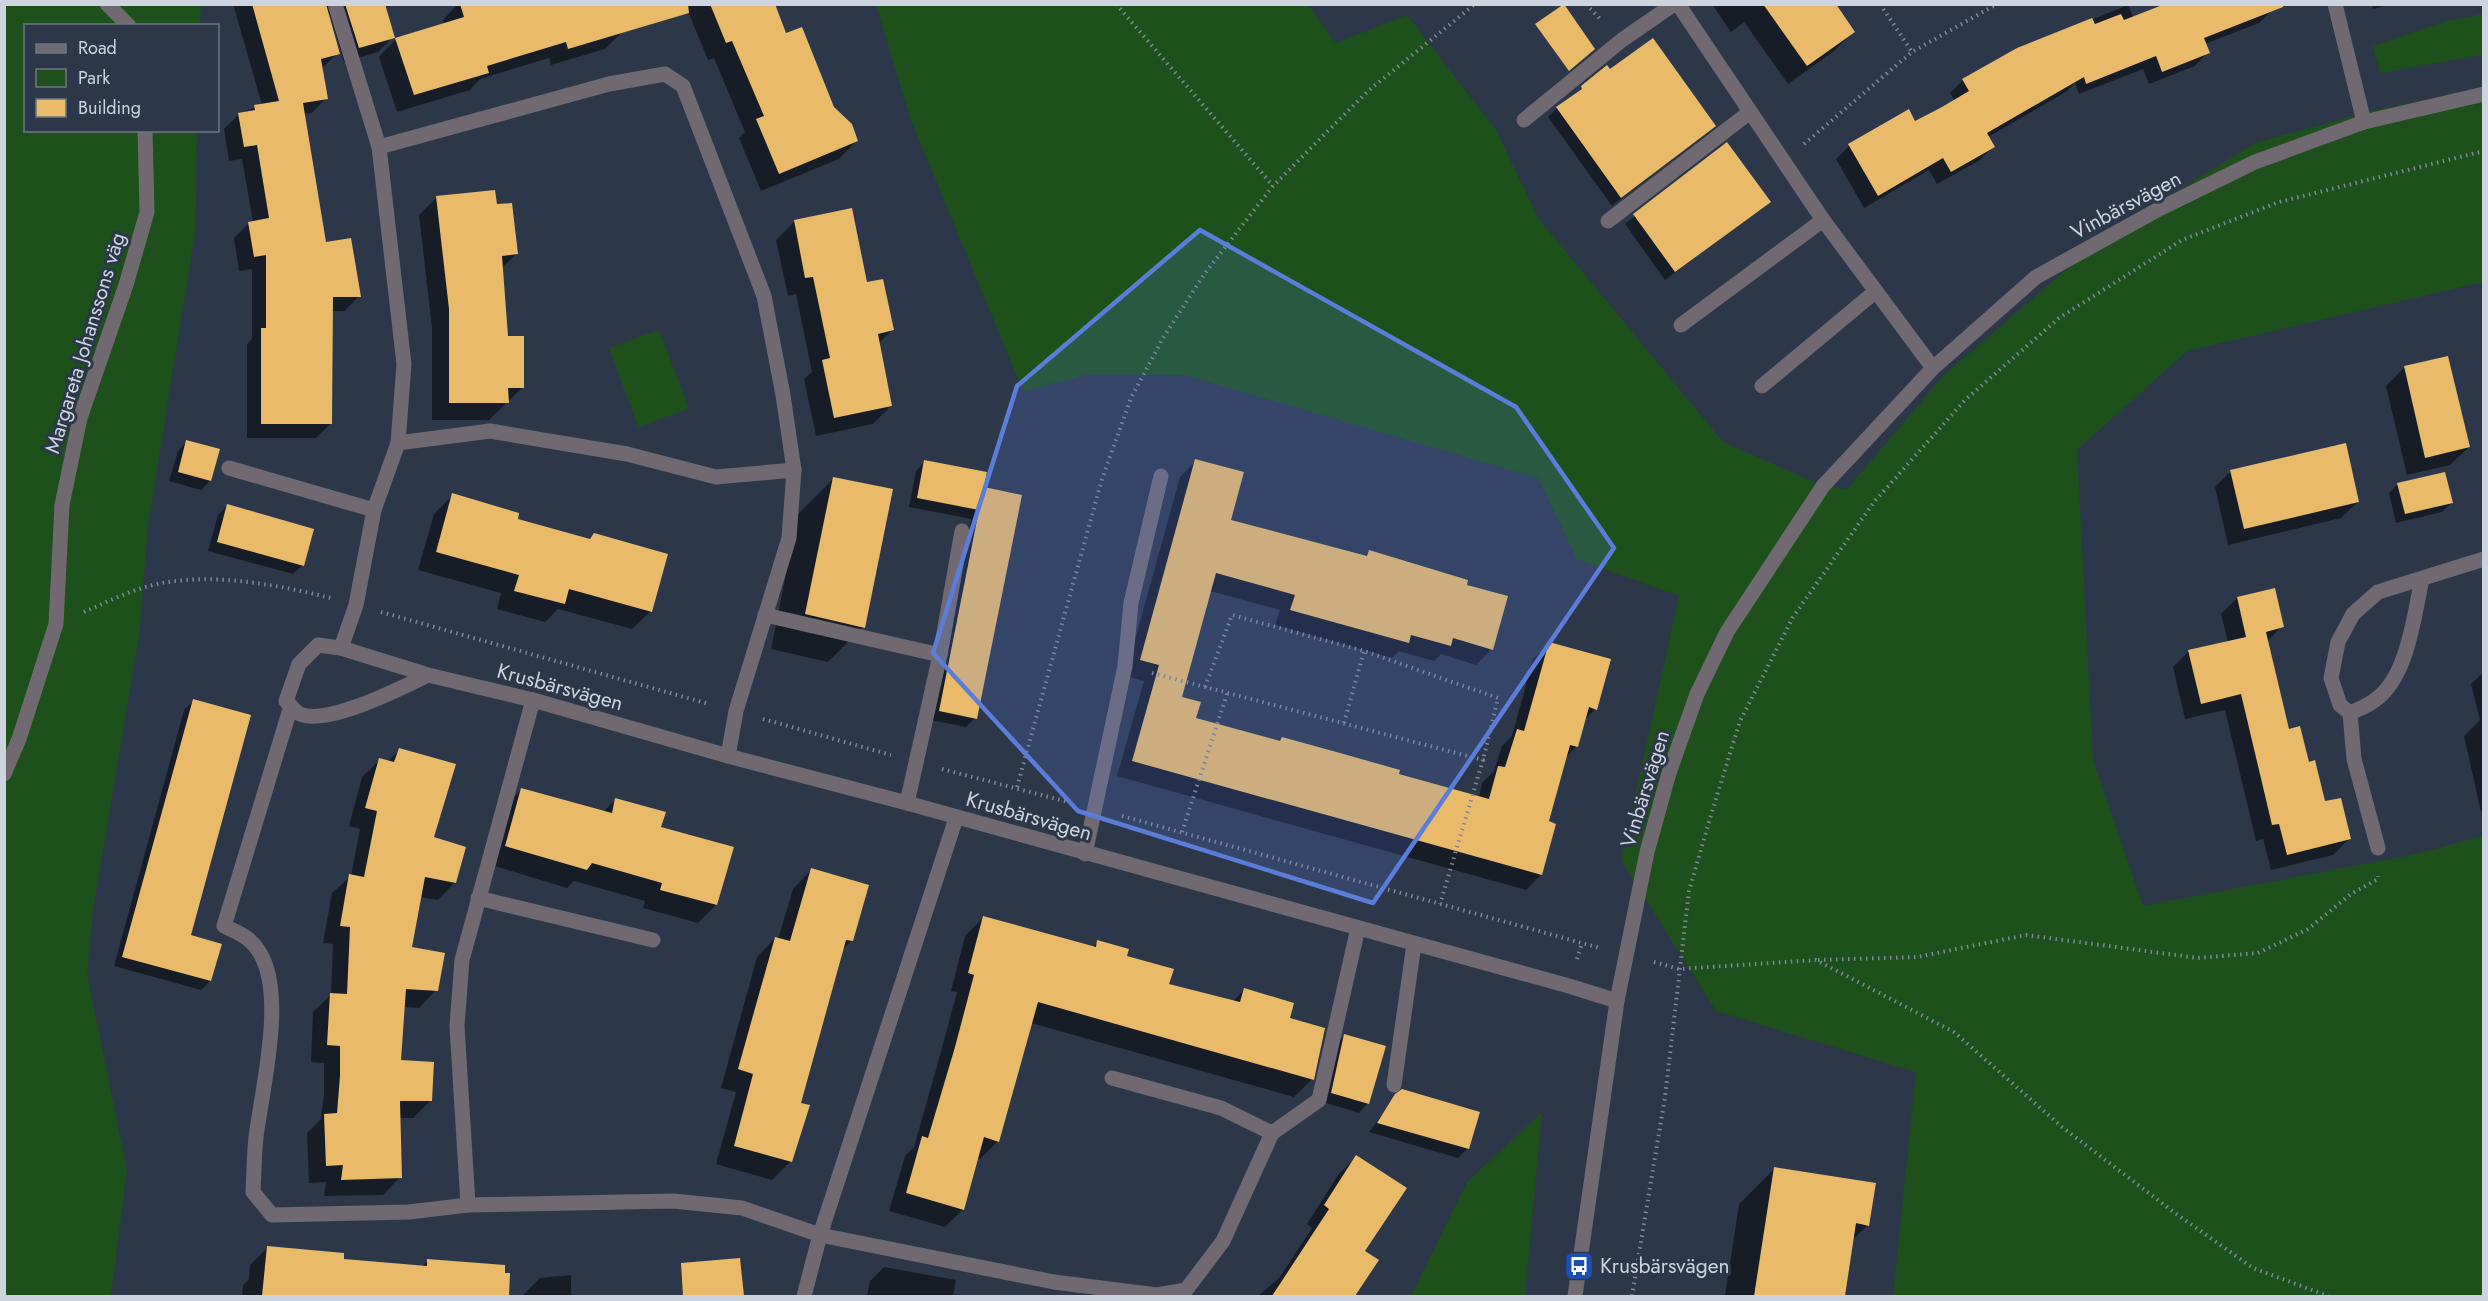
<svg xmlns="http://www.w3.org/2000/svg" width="2488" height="1301" font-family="Jost,sans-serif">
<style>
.green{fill:#1d501b}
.shadow{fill:#0007}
.building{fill:#e8ba69}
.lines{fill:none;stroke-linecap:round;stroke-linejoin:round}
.path{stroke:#808997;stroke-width:4;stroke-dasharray:1.5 4.5;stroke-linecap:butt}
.minor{stroke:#706971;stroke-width:15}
.marked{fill:#5b7dda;fill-opacity:0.2;stroke:#5b7dda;stroke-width:4.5;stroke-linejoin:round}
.labels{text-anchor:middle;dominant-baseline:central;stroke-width:6;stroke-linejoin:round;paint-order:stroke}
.street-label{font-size:21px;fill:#cdd4df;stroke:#2c384a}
.poi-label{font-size:21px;fill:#cdd4df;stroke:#2c384a;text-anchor:start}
</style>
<rect width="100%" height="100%" fill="#2c384a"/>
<g class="green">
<polygon points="5,5 201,5 200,25 26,26 26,130 197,131 195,232 148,526 139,636 93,909 87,974 127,1170 111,1296 5,1296"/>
<polygon points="876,5 1308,5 1336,43 1407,15 1496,130 1538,218 1723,442 1823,486 1847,489 1944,375 2104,237 2255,143 2375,110 2483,88 2483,282 2187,351 2077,450 2093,760 2143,906 2416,854 2483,836 2483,1296 1893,1296 1916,1072 1716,1011 1621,860 1679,596 1577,559 1538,478 1185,375 1090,374 1023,391 910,118"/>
<polygon points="2483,14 2483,55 2380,73 2373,46 2446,21"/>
<polygon points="659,330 689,409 638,427 609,348"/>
<polygon points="1542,1112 1525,1296 1411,1296 1467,1182"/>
</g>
<g class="shadow">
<polygon points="233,4 384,4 393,37 378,52 344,62 330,15 325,11 338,53 321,69 326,98 312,113 303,114 325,244 359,296 345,311 332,311 331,423 316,438 247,438 247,344 252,339 252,269 239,271 234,238 249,223 253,222 242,159 229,161 224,129 239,114 262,105"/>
<polygon points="458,4 615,4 623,31 605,49 551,65 549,58 480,79 470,90 397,112 379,57 396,39 444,25 443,20"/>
<polygon points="685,4 773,4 786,35 856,141 839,159 761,191 739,138 745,132 714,58 708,60"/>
<polygon points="1712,4 1834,4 1853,32 1834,51 1788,84 1744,22 1731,32"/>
<polygon points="2372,4 2392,4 2373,9"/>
<polygon points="2128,5 2134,18 2272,10 2259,23 2205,44 2208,52 2195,66 2149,84 2143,69 2079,94 2075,83 2066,92 1988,137 1993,147 1980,160 1937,184 1929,170 1864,208 1836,159 1849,146 1915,123 1955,101 1950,93 1963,80 2073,27"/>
<polygon points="1557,108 1714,126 1612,206 1548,117"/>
<polygon points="1727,144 1769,202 1665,280 1625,224"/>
<polygon points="437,197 495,206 516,254 501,269 507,338 523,387 489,420 432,420 432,328 419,215"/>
<polygon points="794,222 866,284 892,330 878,344 891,406 873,424 816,436 804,379 812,372 796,294 788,296 776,240"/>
<polygon points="2447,358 2469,447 2450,465 2407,475 2386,386 2404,368"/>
<polygon points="187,441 210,481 201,490 169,481 178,451"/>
<polygon points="925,461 981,492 984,489 975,718 966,727 930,720 971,519 909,507 916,471"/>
<polygon points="1196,461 1229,521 1364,557 1370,551 1465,586 1492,649 1476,665 1441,654 1434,661 1399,651 1392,658 1275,625 1280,610 1210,591 1180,698 1194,719 1279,742 1282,739 1479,797 1482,783 1494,771 1502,746 1512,736 1533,659 1549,644 1595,709 1584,721 1576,747 1565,758 1547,822 1541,875 1526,890 1117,776 1144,681 1125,676 1180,477"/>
<polygon points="2231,471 2358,502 2341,518 2228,545 2215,487"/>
<polygon points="834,478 863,627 828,662 771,649 798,514"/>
<polygon points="2398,484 2451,503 2442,512 2396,523 2389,493"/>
<polygon points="453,495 516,520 651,611 632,629 558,609 545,622 497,609 501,593 418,570 434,514"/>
<polygon points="227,506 303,565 293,574 208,551 218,515"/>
<polygon points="2237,598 2282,626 2267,642 2288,731 2307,764 2324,803 2349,839 2333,855 2271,870 2263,839 2256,841 2225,710 2185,719 2173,667 2189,651 2228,642 2221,614"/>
<polygon points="2484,672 2484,811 2481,812 2464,736 2480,720 2471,684"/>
<polygon points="193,701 189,936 210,981 201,990 114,966 184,710"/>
<polygon points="399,750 433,838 455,882 438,900 420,897 411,949 436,990 419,1008 404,1007 400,1061 431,1100 413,1118 399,1118 400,1177 383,1195 324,1196 326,1182 309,1183 307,1133 321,1119 324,1094 324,1063 311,1062 313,1012 331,995 333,944 323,943 332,893 351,876 360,829 349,826 362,777 380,760 387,762"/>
<polygon points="521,790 603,812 616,799 660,828 716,905 698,923 643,908 645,901 574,881 567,888 488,864 503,808"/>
<polygon points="811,870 851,941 842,950 799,1104 791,1161 772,1180 716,1164 736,1092 721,1088 757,957 775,938 778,939 793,889"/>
<polygon points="983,918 1092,948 1098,942 1167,986 1232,1002 1244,990 1288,1019 1312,1079 1294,1097 1031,1023 998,1141 980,1159 977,1158 963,1209 945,1227 889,1211 905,1156 914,1147 937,1066 957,992 951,991 965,936"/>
<polygon points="1344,1036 1368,1103 1359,1113 1323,1102 1335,1045"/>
<polygon points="1396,1096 1478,1113 1467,1149 1458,1158 1369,1132"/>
<polygon points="1356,1157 1363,1252 1377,1261 1353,1296 1258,1296 1279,1278 1312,1228 1307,1224 1338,1175"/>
<polygon points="1774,1169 1868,1225 1852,1240 1844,1296 1725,1296 1739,1204"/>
<polygon points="268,1247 342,1261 421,1267 428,1261 504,1267 502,1296 242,1296 243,1285 249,1279 250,1265"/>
<polygon points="884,1267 956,1280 953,1296 867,1296 870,1281"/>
<polygon points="571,1275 571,1296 522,1296 540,1278"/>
</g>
<g class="building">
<polygon points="252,4 326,4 340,54 321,59 328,99 303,103 326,242 351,238 361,297 333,297 332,424 261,424 261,328 266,328 266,255 254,257 248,222 269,218 257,145 244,147 238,113 255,110 254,105 279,101"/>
<polygon points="345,4 385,4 395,38 359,48"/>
<polygon points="460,4 688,4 689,13 568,49 566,42 487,66 489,73 414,95 395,38 464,17"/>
<polygon points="710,4 775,4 786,33 802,27 834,107 852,124 858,141 779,174 756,119 764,116 732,41 726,43"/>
<polygon points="1564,4 1595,49 1569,71 1535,24"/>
<polygon points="1763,4 1836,4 1855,32 1807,66"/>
<polygon points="2165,4 2283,4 2283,7 2204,38 2210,53 2162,72 2156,56 2086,84 2084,77 1987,133 1995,147 1951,172 1943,158 1878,196 1848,144 1909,109 1915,121 1942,107 1969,91 1962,79 2017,48 2092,18 2095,24 2121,14 2124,20"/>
<polygon points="1653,38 1716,126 1621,198 1556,107 1582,89 1581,86 1607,65 1610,69"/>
<polygon points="1727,142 1771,202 1675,272 1633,214"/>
<polygon points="495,190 497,204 512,203 518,254 502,256 508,336 524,336 524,388 508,388 509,403 449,403 449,309 436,196"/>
<polygon points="852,208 867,282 883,279 894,330 878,334 892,406 834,418 822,360 830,358 813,277 805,278 794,220"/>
<polygon points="2448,356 2470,447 2425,458 2404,366"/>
<polygon points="186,440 220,449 211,481 178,472"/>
<polygon points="2346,443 2359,502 2244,529 2230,470"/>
<polygon points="1195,459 1244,472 1231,520 1367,556 1369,550 1468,580 1467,585 1508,596 1493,650 1453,638 1451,646 1411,635 1409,643 1290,610 1295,595 1216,573 1182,697 1201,702 1196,718 1280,741 1282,737 1340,753 1400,770 1399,774 1489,799 1498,766 1505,767 1517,729 1524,731 1549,642 1611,659 1597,710 1589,707 1578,747 1570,745 1549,821 1556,824 1542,875 1132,761 1159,665 1140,660"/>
<polygon points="924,460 987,472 981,501 984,487 1022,495 977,719 939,711 979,510 917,498"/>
<polygon points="2445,472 2453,503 2405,514 2397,483"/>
<polygon points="833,477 893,489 865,628 805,614"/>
<polygon points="452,493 519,513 518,519 590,539 594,533 668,554 652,612 569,589 565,604 514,591 519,575 436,552"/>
<polygon points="227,504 314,529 304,566 217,542"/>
<polygon points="2275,588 2284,627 2266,632 2289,729 2300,726 2309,762 2315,760 2325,801 2341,798 2351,839 2287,855 2279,824 2272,825 2241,694 2201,704 2188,650 2246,637 2237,597"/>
<polygon points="193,699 251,715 191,935 222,944 211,981 122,957"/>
<polygon points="399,748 456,764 434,837 466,847 456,883 425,877 412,947 445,953 438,991 406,989 401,1060 434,1062 432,1101 400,1101 402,1178 341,1180 343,1165 326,1166 324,1114 337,1113 340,1076 340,1046 327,1045 330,993 347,994 350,927 340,926 349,874 364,877 377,811 365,808 379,758 394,762"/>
<polygon points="521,788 612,813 615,798 666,812 661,827 734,847 717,905 660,890 662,883 592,863 587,870 505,846"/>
<polygon points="811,868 869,885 853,941 846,940 801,1103 810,1105 792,1162 734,1146 753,1074 738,1069 775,937 790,941"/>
<polygon points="983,916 1096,947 1097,940 1129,949 1127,956 1174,969 1169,984 1240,1002 1244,988 1294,1003 1290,1018 1325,1028 1314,1080 1038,1002 999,1142 984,1137 964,1210 906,1193 922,1136 928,1138 955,1047 974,975 968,973"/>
<polygon points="1344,1034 1386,1046 1369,1104 1331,1093"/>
<polygon points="1402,1089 1480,1112 1469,1149 1377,1123 1395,1094"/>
<polygon points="1356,1155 1407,1188 1365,1251 1379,1260 1355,1296 1272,1296 1329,1209 1324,1205"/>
<polygon points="1774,1167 1876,1183 1869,1226 1856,1223 1845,1296 1754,1296"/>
<polygon points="267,1246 344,1253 344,1259 427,1266 427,1259 505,1265 505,1273 510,1273 509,1296 262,1296"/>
<polygon points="740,1258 744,1296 683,1296 681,1263"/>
</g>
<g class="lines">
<g class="path">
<polyline points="1116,4 1273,186"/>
<polyline points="1586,4 1602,21"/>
<polyline points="1880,4 1912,52"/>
<polyline points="1804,144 1912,52 1997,4"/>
<path d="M84,612c25,-11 51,-24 78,-29 55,-10 116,2 169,15"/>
<polyline points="381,612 709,704"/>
<polyline points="1152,673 1483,760 1440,904"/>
<polyline points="1205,687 1232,615 1364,651 1498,698 1483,760"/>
<polyline points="763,719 891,755"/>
<polyline points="1344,723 1364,651"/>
<polyline points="942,769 1068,802"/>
<polyline points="1017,787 1102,479 1131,398 1163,338 1205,273 1273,186 1368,91 1475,4"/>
<polyline points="1122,816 1600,948"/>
<polyline points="1182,832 1228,691"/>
<polyline points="1577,959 1582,943"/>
<polyline points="1818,960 1917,957 2026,935 2198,958 2258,953 2308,929 2351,894 2378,879 2378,876"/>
<polyline points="1654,962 1679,969 1816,960 1954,1032 2062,1127 2175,1213 2253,1268 2328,1296"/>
<polyline points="1632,1296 1665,1097 1689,891 1708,825 1740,721 1793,617 1874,502 1965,400 2059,318 2182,240 2279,202 2484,151"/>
</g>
<g class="minor">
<polyline points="107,4 129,26"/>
<polyline points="335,4 379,147 404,364 398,443 374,510 356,605 341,648"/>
<polyline points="1678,4 1823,220 1933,368"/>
<polyline points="2335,4 2364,122"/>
<polyline points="1524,120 1622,40 1674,4"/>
<polyline points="379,147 609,84 665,74 683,86 764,296 783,395 794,470 789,538 736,711 728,756"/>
<polyline points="1608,221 1750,112"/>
<polyline points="1681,325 1823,220"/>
<polyline points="1762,386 1876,291"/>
<polyline points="398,443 490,431 627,454 716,477 794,470"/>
<polyline points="229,468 374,510"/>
<path d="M2422,579c-8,36 -14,98 -47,121 -7,6 -17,9 -25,13l-10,-8 -9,-27 7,-36 15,-28 25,-22 106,-33"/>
<polyline points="765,615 940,655"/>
<path d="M428,675c-27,13 -101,51 -128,39 -5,-2 -10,-9 -14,-13l13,-37 19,-19 23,3 87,27 105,25 195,56 179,47 662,183 48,15"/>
<path d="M291,706l-67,220c13,6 26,11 34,24 29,41 4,139 -2,187 -2,18 -2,37 -3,55l19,23 137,-3 59,-7 206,-4 68,7 78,27 234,47 103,13 29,-5 37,-49 49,-108 47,-33 39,-172"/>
<polyline points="2350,713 2354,759 2378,848"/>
<polyline points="4,774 19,739 56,624 62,505 80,418 126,285 147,212 145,130"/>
<polyline points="907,803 940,655 962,531"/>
<polyline points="1085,854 1125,666 1131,603 1161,476"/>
<polyline points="478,898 653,940"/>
<polyline points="1112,1078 1221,1108 1272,1133"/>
<polyline points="1394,1085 1414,944"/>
<polyline points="468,1205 457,1026 462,960 533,700"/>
<polyline points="804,1296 820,1235 956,818"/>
<polyline points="1575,1296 1617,1001 1647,852 1669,773 1697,694 1727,632 1823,486 1933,368 2036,277 2159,209 2255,162 2364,122 2484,94"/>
</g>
</g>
<path class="marked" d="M1200,230l316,177 98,141 -241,355 -295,-92 -145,-158 84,-267z"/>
<defs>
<g id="bus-square" transform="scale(1.5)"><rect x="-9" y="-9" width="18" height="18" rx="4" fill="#1a4fb4" stroke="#2c384a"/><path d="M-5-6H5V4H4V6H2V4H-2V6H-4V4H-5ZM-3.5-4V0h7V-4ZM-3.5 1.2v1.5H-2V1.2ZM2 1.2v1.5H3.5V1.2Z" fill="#fff"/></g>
</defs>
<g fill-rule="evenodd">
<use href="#bus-square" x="1579" y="1266"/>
</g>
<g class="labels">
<g class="street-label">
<text transform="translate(2126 205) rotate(-28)">Vinbärsvägen</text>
<text transform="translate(85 343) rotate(-73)">Margareta Johanssons väg</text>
<text transform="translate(560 687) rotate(15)">Krusbärsvägen</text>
<text transform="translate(1645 789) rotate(-73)">Vinbärsvägen</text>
<text transform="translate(1029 816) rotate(16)">Krusbärsvägen</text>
</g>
<g class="poi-label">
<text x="1600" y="1266">Krusbärsvägen</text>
</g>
</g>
<rect width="2488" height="1301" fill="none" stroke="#cdd4df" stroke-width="12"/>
<rect x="24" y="24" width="195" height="108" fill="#2c384a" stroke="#6c7686" stroke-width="1.5"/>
<rect x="36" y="44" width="30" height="9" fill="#706971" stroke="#6c7686" stroke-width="1.5"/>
<text x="78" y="54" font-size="18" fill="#cdd4df">Road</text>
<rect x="36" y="69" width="30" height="18" fill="#1d501b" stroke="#6c7686" stroke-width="1.5"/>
<text x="78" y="84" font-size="18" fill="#cdd4df">Park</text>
<rect x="36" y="99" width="30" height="18" fill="#e8ba69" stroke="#6c7686" stroke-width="1.5"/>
<text x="78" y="114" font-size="18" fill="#cdd4df">Building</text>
</svg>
